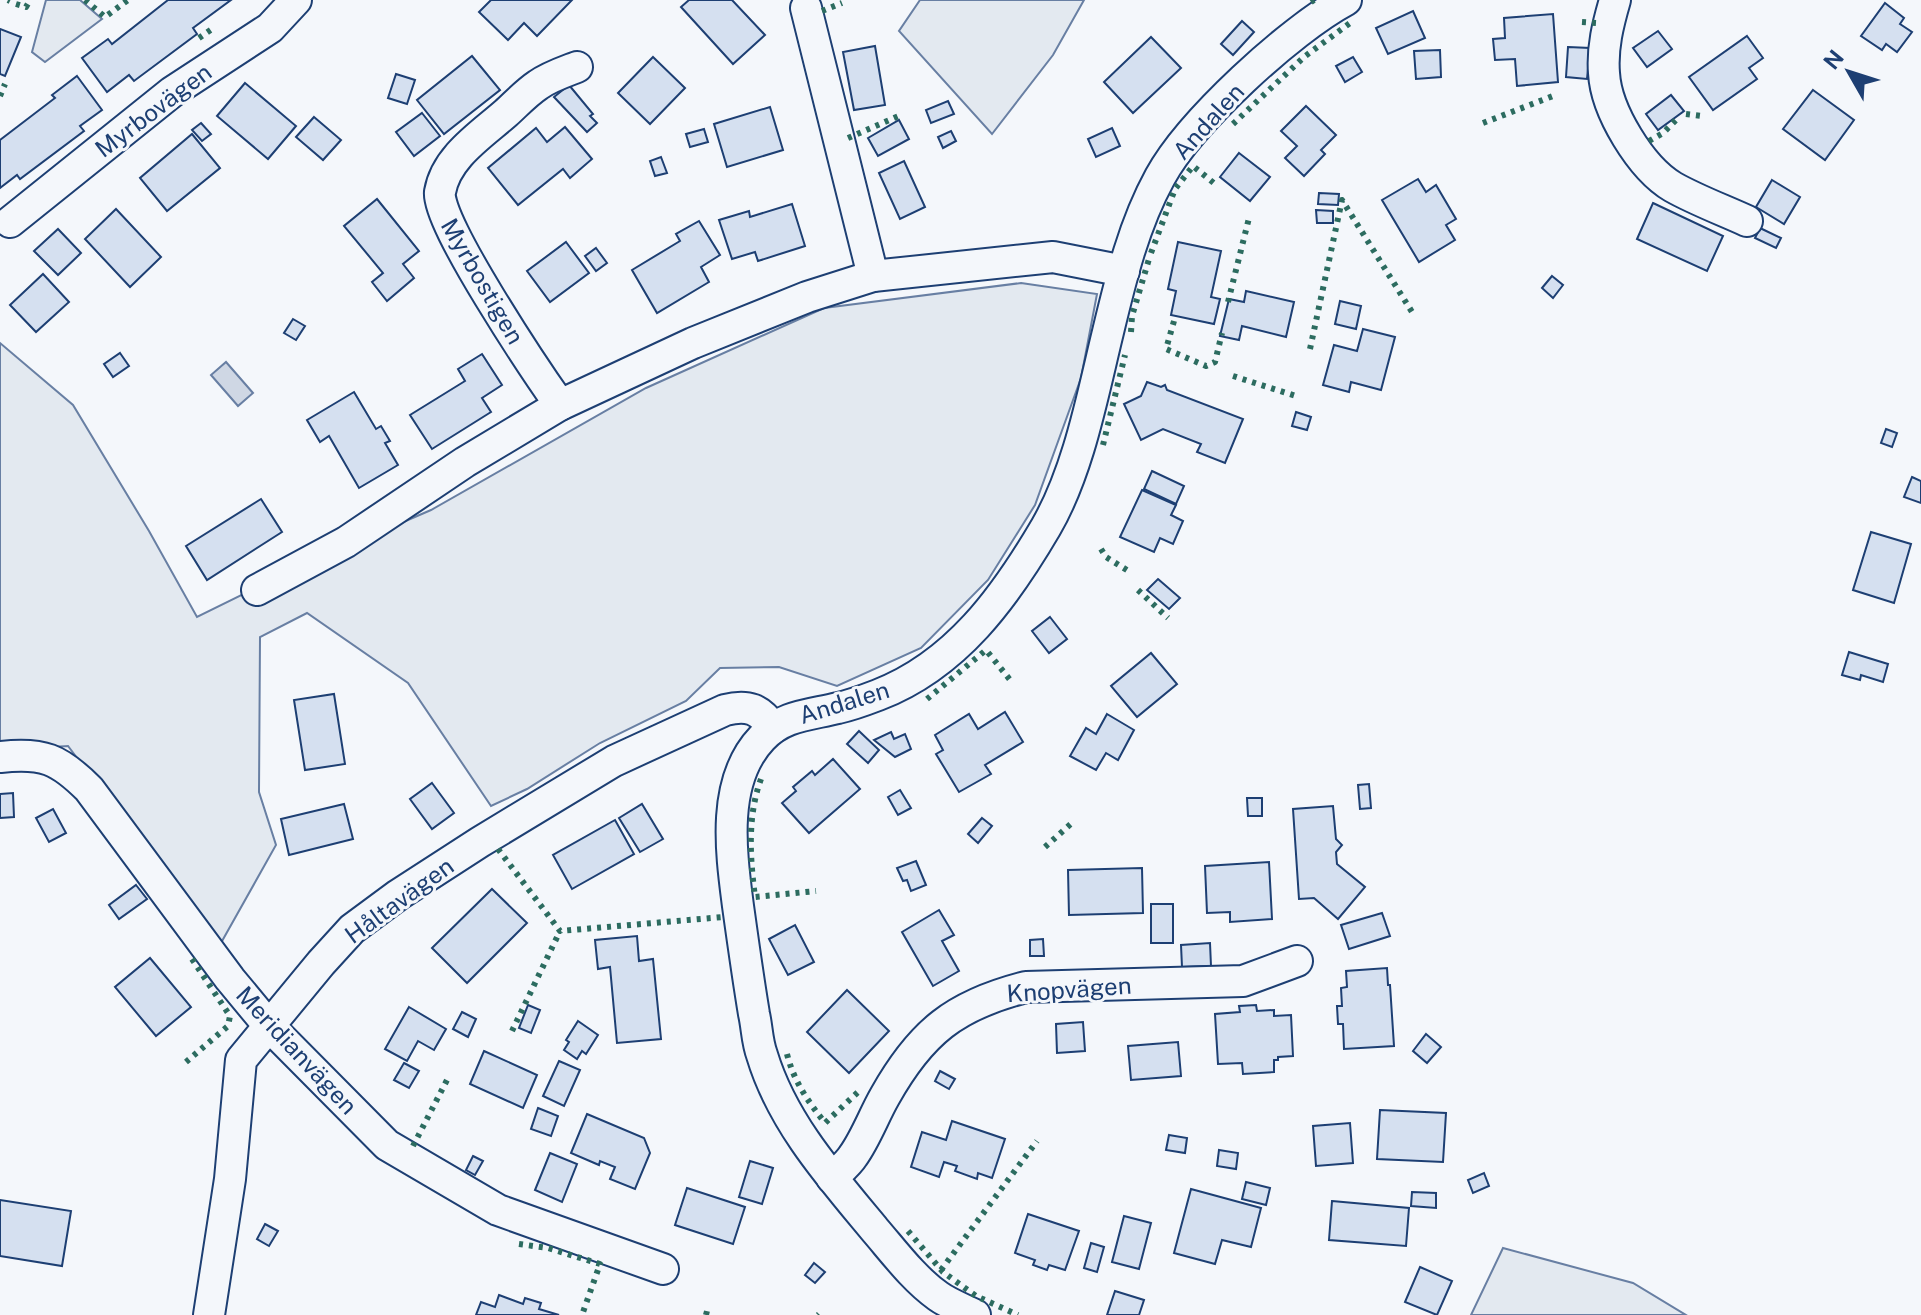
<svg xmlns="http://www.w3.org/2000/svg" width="1921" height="1315" font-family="'Public Sans',sans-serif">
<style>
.green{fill:#e3e9f0;stroke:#687fa3;stroke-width:2}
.water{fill:#cfd7e4;stroke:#687fa3;stroke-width:2}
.building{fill:#d5e0f0;stroke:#1d3f73;stroke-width:2}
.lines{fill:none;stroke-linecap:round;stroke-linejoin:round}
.minor-casing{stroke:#1d3f73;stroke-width:34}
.minor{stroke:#f4f7fb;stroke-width:30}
.hedge{stroke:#2c6c60;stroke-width:6;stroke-dasharray:4 6;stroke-linecap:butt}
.labels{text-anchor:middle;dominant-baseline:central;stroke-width:6;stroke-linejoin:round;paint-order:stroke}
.street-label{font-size:24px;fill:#1d3f73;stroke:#f4f7fb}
</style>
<rect width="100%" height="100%" fill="#f4f7fb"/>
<g class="green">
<polygon points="46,0 80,0 102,19 45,62 32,52"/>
<polygon points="920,0 1084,0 1053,55 992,134 899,31"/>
<polygon points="1021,283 1097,294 1081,378 1035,505 988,580 921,648 837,686 779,667 720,668 686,701 600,743 527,789 491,806 408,683 307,613 260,637 259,792 276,845 217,950 176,889 68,746 0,750 0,343 73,405 149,531 197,617 290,571 431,510 646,388 824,308"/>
<polygon points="1503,1248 1633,1283 1686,1315 1471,1315"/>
</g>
<polygon class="water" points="226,362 253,393 238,406 211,375"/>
<g class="building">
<polygon points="168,0 231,0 193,28 197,34 134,81 129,75 107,92 82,58 108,39 112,44"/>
<polygon points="491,0 572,0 537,36 524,23 508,40 479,12"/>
<polygon points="689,0 732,0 765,35 733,64 681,7"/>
<polygon points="1885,3 1904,18 1900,24 1912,32 1897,52 1886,44 1882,50 1861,36"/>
<polygon points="1413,11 1425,38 1388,54 1376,28"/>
<polygon points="1553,14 1558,82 1517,86 1515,59 1495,60 1493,39 1505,38 1504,18"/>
<polygon points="1242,21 1254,32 1233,55 1221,44"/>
<polygon points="0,29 21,37 5,76 0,74"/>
<polygon points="1658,31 1672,49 1647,67 1633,48"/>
<polygon points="1747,36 1763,58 1749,68 1757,79 1713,110 1689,77"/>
<polygon points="1151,37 1181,68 1133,113 1104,82"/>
<polygon points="875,46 885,105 854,110 843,52"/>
<polygon points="1568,47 1590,48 1587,79 1566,77"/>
<polygon points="1440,50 1441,77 1416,79 1414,51"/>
<polygon points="472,56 500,90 444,134 417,100"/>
<polygon points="653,57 685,88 650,124 618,93"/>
<polygon points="1353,57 1362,72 1345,82 1336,66"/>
<polygon points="396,74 415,80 407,104 388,98"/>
<polygon points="77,76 102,110 80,126 84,131 20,179 17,175 0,188 0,140 55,98 52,95"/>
<polygon points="245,83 296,126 268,159 217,116"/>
<polygon points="569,85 593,114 590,116 597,123 587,132 554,97"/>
<polygon points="1813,90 1854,120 1825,160 1783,129"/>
<polygon points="1671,95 1684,111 1658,130 1646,114"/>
<polygon points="948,101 954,114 931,123 926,110"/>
<polygon points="1306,106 1336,135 1321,150 1325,154 1304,176 1285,158 1297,146 1281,131"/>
<polygon points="770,107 783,150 727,167 714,124"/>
<polygon points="422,113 440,136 414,156 396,132"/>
<polygon points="314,117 341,140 323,160 296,137"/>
<polygon points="899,120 909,139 878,156 868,138"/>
<polygon points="201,123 211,134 202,141 192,130"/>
<polygon points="565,127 592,159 570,178 563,169 518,205 488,168 536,128 547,142"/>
<polygon points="1112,128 1120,146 1096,157 1088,139"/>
<polygon points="704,129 708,142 690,147 686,134"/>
<polygon points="951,131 956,141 943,148 938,137"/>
<polygon points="192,134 220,168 167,211 140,178"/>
<polygon points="1239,153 1270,177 1250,201 1220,177"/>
<polygon points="661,157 667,173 655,176 650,161"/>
<polygon points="904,161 925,207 900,219 879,173"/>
<polygon points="1418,179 1426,192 1436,185 1456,219 1446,225 1455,240 1419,262 1382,200"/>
<polygon points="1772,180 1800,197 1784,224 1756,207"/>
<polygon points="1319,193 1339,194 1338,205 1318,204"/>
<polygon points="377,199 419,251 403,264 414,278 387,301 372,282 383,273 344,226"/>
<polygon points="1653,203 1723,236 1707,271 1637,239"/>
<polygon points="792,204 805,246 758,261 755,252 732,259 719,220 749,211 750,217"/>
<polygon points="116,209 161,257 130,287 85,239"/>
<polygon points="1316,210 1333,211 1333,223 1317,223"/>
<polygon points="699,221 720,255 701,267 709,282 657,313 632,270 680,241 676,234"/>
<polygon points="1760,228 1781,238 1776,248 1755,238"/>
<polygon points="58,229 81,253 58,275 34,251"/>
<polygon points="566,242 589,273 550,302 527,271"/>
<polygon points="1178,242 1221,251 1211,297 1220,299 1214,324 1171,315 1176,291 1168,289"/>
<polygon points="596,248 607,263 596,271 585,256"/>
<polygon points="43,274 69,302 36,332 10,305"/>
<polygon points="1552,276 1563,285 1553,298 1542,288"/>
<polygon points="1246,291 1294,302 1286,337 1242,326 1239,340 1220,336 1229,299 1244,302"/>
<polygon points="1340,301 1361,306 1356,329 1335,324"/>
<polygon points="293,319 305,326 296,340 284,333"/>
<polygon points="1363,329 1395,337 1381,390 1351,382 1349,392 1323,385 1334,345 1357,351"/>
<polygon points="120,353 129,366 113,377 104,364"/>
<polygon points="482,354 502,385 482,398 491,412 432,449 410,415 465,381 458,369"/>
<polygon points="1147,382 1161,387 1165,385 1167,390 1243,419 1225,463 1197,452 1201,444 1163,429 1141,440 1124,404 1141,396"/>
<polygon points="354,392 376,429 381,426 390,441 385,443 398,465 359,488 329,436 320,442 307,420"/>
<polygon points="1296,412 1311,417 1307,430 1292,426"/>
<polygon points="1886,429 1897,433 1892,447 1881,443"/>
<polygon points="1152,471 1184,486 1176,504 1144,489"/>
<polygon points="1912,477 1921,481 1921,503 1904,497"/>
<polygon points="1142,490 1176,505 1171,515 1183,521 1173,544 1160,538 1154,552 1120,537"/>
<polygon points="261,499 282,532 207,580 186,546"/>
<polygon points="1871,532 1911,544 1894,603 1853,590"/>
<polygon points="1158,579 1180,598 1169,609 1147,590"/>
<polygon points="1050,617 1067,639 1049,653 1032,631"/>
<polygon points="1849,652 1888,664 1883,682 1861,675 1860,680 1842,675"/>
<polygon points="1151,653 1177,684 1137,717 1111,686"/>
<polygon points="334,694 345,764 305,770 294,700"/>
<polygon points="1005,712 1023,742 985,765 991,774 959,792 936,754 943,750 935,735 969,714 978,729"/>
<polygon points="1107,714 1134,730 1118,760 1106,753 1096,770 1070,756 1086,728 1096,734"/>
<polygon points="859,731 879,750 868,763 847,744"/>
<polygon points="891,732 894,739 905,734 911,749 895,757 874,740"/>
<polygon points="833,759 860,789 809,833 782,803 796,791 793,787 812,771 815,775"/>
<polygon points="432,783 454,813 432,829 410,799"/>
<polygon points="1369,784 1371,808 1360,809 1358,785"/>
<polygon points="900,790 911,808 898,815 888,797"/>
<polygon points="13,793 14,817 0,818 0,794"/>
<polygon points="1247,798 1262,798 1262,816 1248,816"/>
<polygon points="344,804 353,839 289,855 281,819"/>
<polygon points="642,804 663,839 640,852 619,818"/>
<polygon points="1333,806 1336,839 1342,845 1336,852 1337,864 1365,887 1338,919 1314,898 1299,899 1293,809"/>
<polygon points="53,809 66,833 49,842 36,818"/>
<polygon points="982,818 992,826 978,843 968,834"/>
<polygon points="615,820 634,854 572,889 553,855"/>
<polygon points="916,861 926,885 911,891 907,880 903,881 897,868"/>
<polygon points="1269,862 1272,919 1230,922 1230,912 1207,913 1205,866"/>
<polygon points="1142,868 1143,913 1069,915 1068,870"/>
<polygon points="136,885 147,899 119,919 109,905"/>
<polygon points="492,889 527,923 467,983 432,948"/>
<rect x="1151" y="904" width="22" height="39"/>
<polygon points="939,910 954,935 942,941 959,971 933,986 902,932"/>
<polygon points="1382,913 1390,936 1349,949 1341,925"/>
<polygon points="795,925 814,962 788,975 769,939"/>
<polygon points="637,936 639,961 653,959 661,1039 617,1043 610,967 598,969 595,940"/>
<polygon points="1043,939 1044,956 1030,956 1030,940"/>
<polygon points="1210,943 1211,966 1182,967 1181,945"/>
<polygon points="150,958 191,1007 156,1036 115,987"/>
<polygon points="1387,968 1388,985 1390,985 1394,1046 1344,1049 1343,1024 1338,1024 1337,1006 1342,1006 1341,988 1347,987 1346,971"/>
<polygon points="847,990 889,1031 849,1073 807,1032"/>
<polygon points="528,1005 540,1010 531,1033 519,1028"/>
<polygon points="1256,1005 1257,1011 1274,1010 1274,1016 1291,1015 1293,1056 1278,1057 1278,1060 1274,1060 1274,1072 1243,1074 1242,1063 1218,1064 1215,1014 1240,1012 1239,1006"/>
<polygon points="409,1007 446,1029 434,1050 418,1041 407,1061 385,1049"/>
<polygon points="462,1012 476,1019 468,1037 453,1029"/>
<polygon points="578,1021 598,1035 586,1054 582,1051 577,1059 564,1050 569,1042 566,1040"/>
<polygon points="1083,1022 1085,1051 1057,1053 1056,1024"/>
<polygon points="1426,1034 1441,1047 1427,1063 1413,1051"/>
<polygon points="1178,1042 1181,1076 1131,1080 1128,1046"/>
<polygon points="484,1051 537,1075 523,1108 470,1084"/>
<polygon points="559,1061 580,1070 564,1106 543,1096"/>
<polygon points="404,1063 419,1071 409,1088 394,1080"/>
<polygon points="940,1071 955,1079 949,1089 935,1081"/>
<polygon points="538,1108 558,1116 551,1136 531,1129"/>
<polygon points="1380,1110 1446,1113 1443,1162 1377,1159"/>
<polygon points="587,1114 644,1138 650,1153 635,1189 610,1179 615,1167 600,1161 599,1165 571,1153"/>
<polygon points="952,1121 1005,1139 992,1178 978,1173 977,1179 955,1171 957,1166 944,1162 939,1177 911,1167 922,1132 946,1140"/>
<polygon points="1350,1123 1353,1163 1316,1166 1313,1126"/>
<polygon points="1169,1135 1187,1138 1185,1153 1166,1150"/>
<polygon points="1219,1150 1238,1153 1236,1169 1217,1166"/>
<polygon points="550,1153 577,1164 562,1202 535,1190"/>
<polygon points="473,1156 483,1161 475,1175 466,1170"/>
<polygon points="750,1161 773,1168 762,1204 739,1197"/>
<polygon points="1484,1173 1489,1186 1473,1193 1468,1180"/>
<polygon points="1246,1182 1270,1188 1266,1205 1242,1199"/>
<polygon points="687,1188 745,1207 733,1244 675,1225"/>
<polygon points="1191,1189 1261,1208 1251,1247 1222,1240 1215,1264 1174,1253"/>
<polygon points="1412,1192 1436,1193 1436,1208 1411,1206"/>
<polygon points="0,1200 71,1211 62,1266 0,1256"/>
<polygon points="1332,1201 1409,1208 1406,1246 1329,1240"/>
<polygon points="1028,1214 1079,1231 1065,1270 1049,1265 1047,1270 1033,1265 1035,1260 1015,1253"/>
<polygon points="1124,1216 1151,1223 1139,1269 1112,1262"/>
<polygon points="265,1224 278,1231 269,1246 257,1239"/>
<polygon points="1091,1243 1104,1247 1097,1272 1084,1268"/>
<polygon points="814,1263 825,1272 815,1283 805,1275"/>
<polygon points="1420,1267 1452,1281 1437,1315 1405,1302"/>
<polygon points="1115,1291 1144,1300 1139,1315 1107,1315"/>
<polygon points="499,1295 523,1304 525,1298 541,1303 539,1309 559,1315 476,1315 481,1302 495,1307"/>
</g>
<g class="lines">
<g class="minor-casing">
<g id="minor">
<path d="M1615,0c-7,24 -13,48 -11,73 2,38 37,95 69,114 23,13 50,23 74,34"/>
<polyline points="806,8 873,276"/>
<polyline points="10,222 172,92 270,28 296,0"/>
<path d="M560,405c-22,-31 -125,-184 -120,-213 6,-35 41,-57 66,-79 10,-9 20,-20 32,-28 11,-8 26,-13 39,-18"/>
<polyline points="257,590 346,542 465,462 560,405 693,343 807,297 873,276 1053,257 1124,271"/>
<path d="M0,757c43,-5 59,2 89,32l141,190 39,47 118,119 111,65 165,59"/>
<path d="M832,1178c7,-7 16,-14 21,-22 13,-18 21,-41 32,-60 36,-64 70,-91 141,-109l217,-6 54,-20"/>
<path d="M209,1315l21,-136 11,-119 80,-97 31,-34 46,-34 82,-53 134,-81 111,-51c23,-6 35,-1 48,18"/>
<path d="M975,1315c-12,-6 -26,-11 -37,-19 -24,-17 -44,-44 -63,-66 -44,-53 -93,-108 -113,-175 -5,-13 -5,-28 -8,-41 -6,-36 -11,-72 -16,-108 -7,-54 -17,-125 24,-168 21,-23 48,-23 76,-30 14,-3 27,-8 40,-13 78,-30 127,-98 168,-168 32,-55 46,-129 61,-191 13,-54 26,-110 53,-159 30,-55 130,-147 186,-177"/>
</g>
</g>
<use href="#minor" class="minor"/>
<g class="hedge">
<polyline points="8,0 10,1"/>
<polyline points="85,0 105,17 128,0"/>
<polyline points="1311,2 1314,0"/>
<polyline points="16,4 26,7 30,0"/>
<polyline points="822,11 842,3"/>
<polyline points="1582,22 1597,23 1598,19"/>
<polyline points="199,38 215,27"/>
<polyline points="0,96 5,84"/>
<polyline points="1686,114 1702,116"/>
<polyline points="1483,123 1553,96"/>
<polyline points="1233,124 1304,57 1350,23"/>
<polyline points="848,138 901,115"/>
<polyline points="1649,141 1663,133 1678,118"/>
<polyline points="1151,253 1175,189 1193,166 1215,184"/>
<polyline points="1228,302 1249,218"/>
<polyline points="1174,321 1166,349 1206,366 1215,362 1222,333"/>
<polyline points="1131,332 1132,316 1149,259"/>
<polyline points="1310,349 1342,200 1412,312"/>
<polyline points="1233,376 1296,396"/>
<polyline points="1103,445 1125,355"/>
<polyline points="1101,549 1106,557 1130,572"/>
<polyline points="1138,590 1168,618"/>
<polyline points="927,699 986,650 1011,681"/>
<path d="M761,779c-14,38 -11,79 -6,118l61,-6"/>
<polyline points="1045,847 1073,822"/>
<polyline points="498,849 560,931 723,917"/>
<polyline points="512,1031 560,931"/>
<path d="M787,1054c7,28 21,47 38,69l33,-31"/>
<polyline points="186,1062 228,1026 230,1016 190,956"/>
<polyline points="413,1146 447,1080"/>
<polyline points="908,1231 943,1272 976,1296 1018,1315"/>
<polyline points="519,1244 548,1248 600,1264 582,1315"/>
<polyline points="941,1270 1037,1141"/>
<polyline points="706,1315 708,1307"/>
<polyline points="818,1315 819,1314"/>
</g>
</g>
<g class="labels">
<g class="street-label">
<text transform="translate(153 110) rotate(-37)">Myrbovägen</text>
<text transform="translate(1208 121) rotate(-48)">Andalen</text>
<text transform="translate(483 281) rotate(60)">Myrbostigen</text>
<text transform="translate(844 702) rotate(-17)">Andalen</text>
<text transform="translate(399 900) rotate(-36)">Håltavägen</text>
<text transform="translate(1069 989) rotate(-4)">Knopvägen</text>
<text transform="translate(297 1050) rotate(47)">Meridianvägen</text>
</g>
</g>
<g transform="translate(1849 72) rotate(309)" stroke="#f4f7fb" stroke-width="6" paint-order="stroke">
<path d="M0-6L14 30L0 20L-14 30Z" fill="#1d3f73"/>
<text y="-12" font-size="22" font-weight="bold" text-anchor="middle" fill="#1d3f73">N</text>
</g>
</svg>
